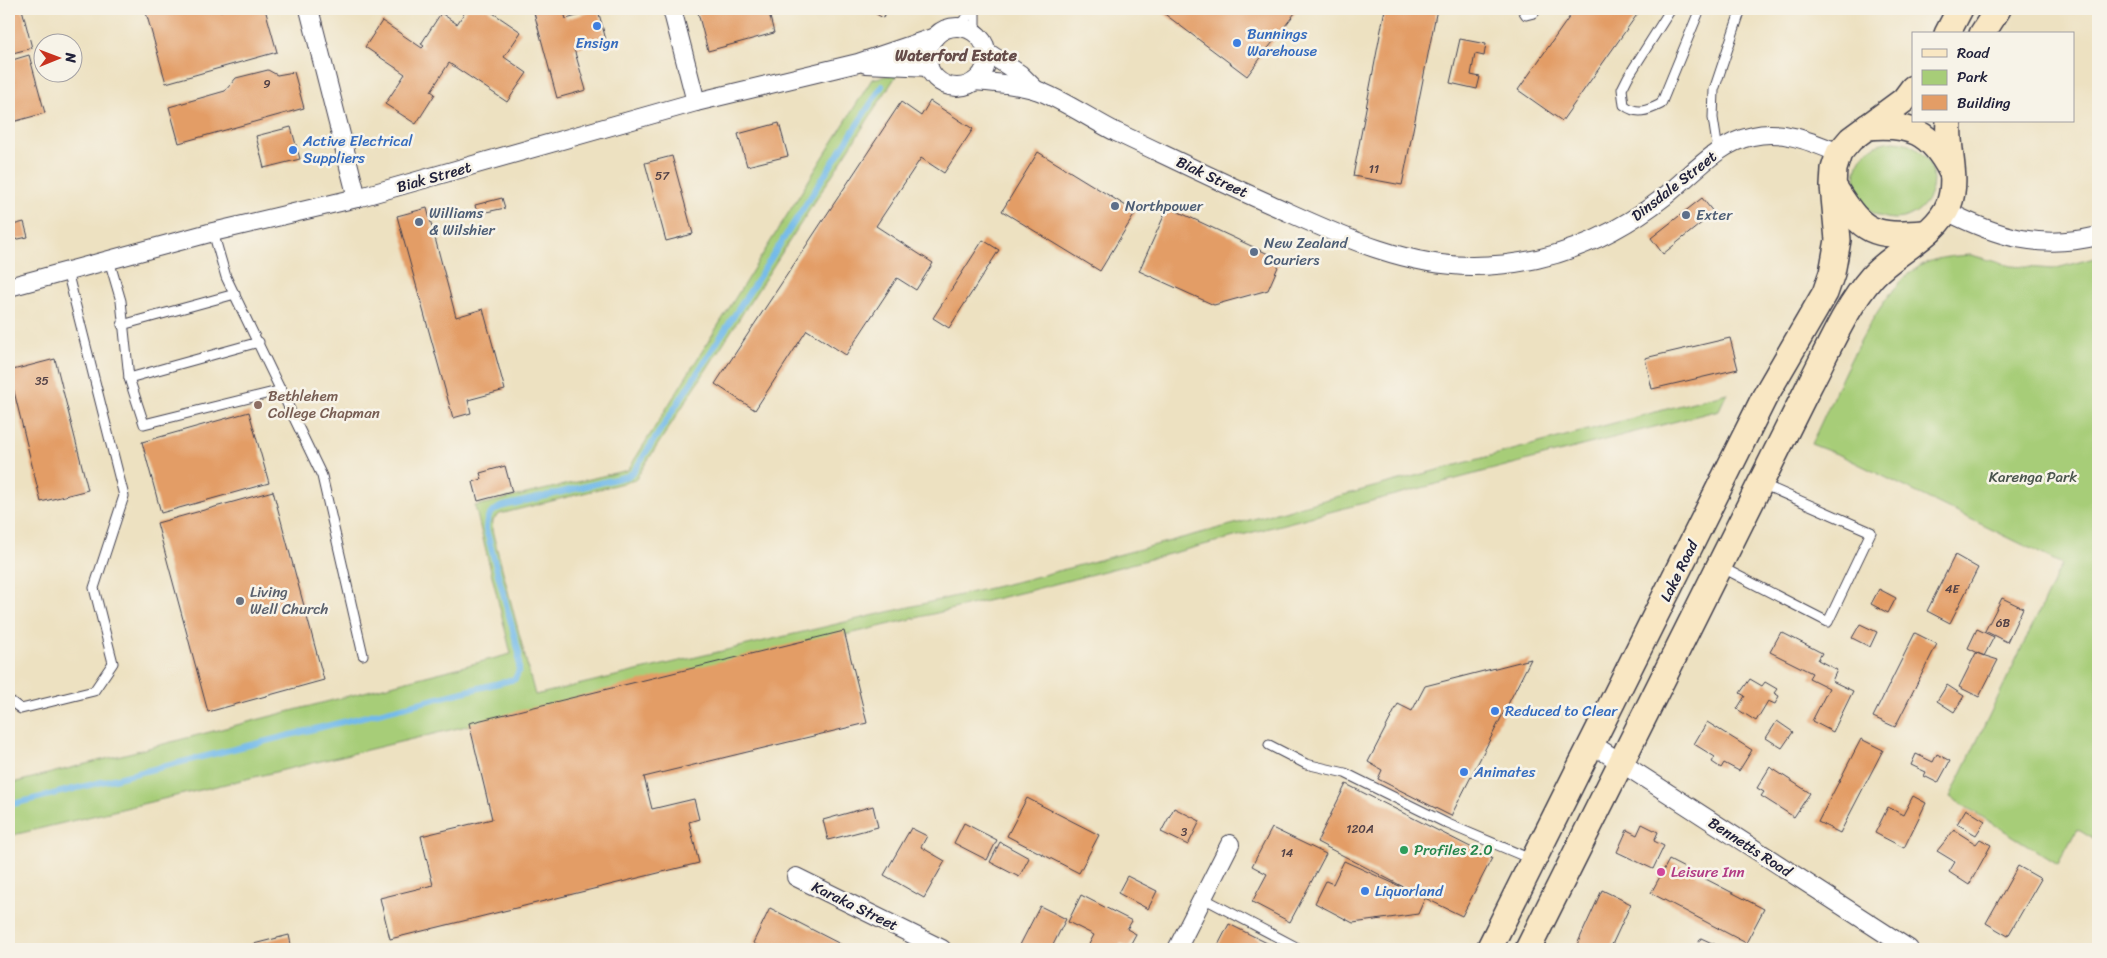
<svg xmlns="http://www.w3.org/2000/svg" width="2107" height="958" font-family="Sriracha,sans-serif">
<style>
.green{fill:#a7cd78;stroke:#64785a}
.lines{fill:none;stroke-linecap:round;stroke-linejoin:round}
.stream{stroke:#72baea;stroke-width:6}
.building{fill:#e39d66}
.service-casing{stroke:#403f4f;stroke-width:11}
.minor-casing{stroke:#403f4f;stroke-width:20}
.secondary-casing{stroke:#403f4f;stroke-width:28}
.service{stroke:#fff;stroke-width:9}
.minor{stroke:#fff;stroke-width:18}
.secondary{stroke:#f9e7c3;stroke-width:25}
.shop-dot{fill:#3f7fe0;stroke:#f7f3e8;stroke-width:2}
.service-dot{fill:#5c6f8a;stroke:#f7f3e8;stroke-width:2}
.education-dot{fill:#8d6e63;stroke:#f7f3e8;stroke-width:2}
.worship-dot{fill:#6b7280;stroke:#f7f3e8;stroke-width:2}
.leisure-dot{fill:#2e9e5b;stroke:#f7f3e8;stroke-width:2}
.hotel-dot{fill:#d1479c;stroke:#f7f3e8;stroke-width:2}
.labels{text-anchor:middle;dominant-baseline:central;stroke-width:5;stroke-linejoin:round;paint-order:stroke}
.number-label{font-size:12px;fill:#524146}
.shop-label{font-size:15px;fill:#366cbe;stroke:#f7f3e8;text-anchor:start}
.street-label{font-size:15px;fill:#22223b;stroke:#f7f3e8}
.service-label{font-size:15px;fill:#4e5e75;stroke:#f7f3e8;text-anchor:start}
.education-label{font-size:15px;fill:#785e54;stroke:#f7f3e8;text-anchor:start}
.park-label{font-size:15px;fill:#4a554d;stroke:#f7f3e8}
.worship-label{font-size:15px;fill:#5b616d;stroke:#f7f3e8;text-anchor:start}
.leisure-label{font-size:15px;fill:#27864d;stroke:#f7f3e8;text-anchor:start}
.hotel-label{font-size:15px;fill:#b23c85;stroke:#f7f3e8;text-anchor:start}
.neighbourhood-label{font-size:16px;font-weight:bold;fill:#664d4a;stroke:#f7f3e8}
</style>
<rect width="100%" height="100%" fill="#f7f3e8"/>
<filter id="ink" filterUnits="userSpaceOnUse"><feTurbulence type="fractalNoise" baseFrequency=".02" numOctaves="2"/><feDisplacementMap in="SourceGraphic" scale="10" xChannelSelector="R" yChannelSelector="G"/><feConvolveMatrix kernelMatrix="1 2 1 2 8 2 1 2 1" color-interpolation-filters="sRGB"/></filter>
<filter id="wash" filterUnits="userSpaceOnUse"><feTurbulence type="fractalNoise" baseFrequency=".0096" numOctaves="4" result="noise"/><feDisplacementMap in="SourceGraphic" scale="20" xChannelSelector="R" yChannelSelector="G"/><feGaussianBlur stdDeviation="1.12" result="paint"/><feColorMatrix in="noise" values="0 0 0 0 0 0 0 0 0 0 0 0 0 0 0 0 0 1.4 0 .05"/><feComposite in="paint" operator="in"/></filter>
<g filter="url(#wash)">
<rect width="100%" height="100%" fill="#ede1c1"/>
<g class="green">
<polygon points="898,73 635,480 500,514 493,520 492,530 535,695 1024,580 1727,393 1719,410 1028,591 9,836 9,784 511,654 475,506 628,470 872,79"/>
<circle cx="1894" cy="180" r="39"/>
<path d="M1971,255l40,11 42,3 45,-12v585l-21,-13 -19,35 -108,-67 112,-233 -220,-108 -31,-12c25,-50 62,-150 109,-178 14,-9 35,-10 51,-11z"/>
</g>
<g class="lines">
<path class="stream" d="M9,805l506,-126 4,-9v-17l-33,-124c0,-12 4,-16 14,-22l128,-31 6,-5 248,-385"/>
</g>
<g id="blocks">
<g class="building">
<polygon points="9,9 22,9 32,48 9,54"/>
<polygon points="145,9 219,9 220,11 228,9 265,9 277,52 166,83"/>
<polygon points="467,9 487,9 521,32 504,57 527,73 507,102 449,63 431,91 435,94 416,124 385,104 405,74 365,47 382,21 422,48 424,46 421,44 441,13 457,24"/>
<polygon points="533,9 563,9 566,19 598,10 606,40 574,49 586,90 557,98"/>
<polygon points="697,9 768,9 774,33 708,51"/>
<polygon points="868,9 888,9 883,18"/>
<polygon points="1158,9 1298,9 1247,76"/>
<polygon points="1385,9 1437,9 1402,185 1353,176"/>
<polygon points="1575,9 1641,9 1562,121 1518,90"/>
<polygon points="1460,39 1486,44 1484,56 1475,54 1471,75 1480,77 1477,89 1450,83"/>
<polygon points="29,55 45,113 9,123 9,61"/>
<polygon points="268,70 277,75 294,72 304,108 179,143 169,107 225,91 236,78"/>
<polygon points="930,101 973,129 944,173 921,158 876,226 933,263 916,290 897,278 846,355 807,330 755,410 715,384 901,102 921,116"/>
<polygon points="779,123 788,156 747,166 738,134"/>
<polygon points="291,127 300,159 264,168 256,136"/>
<polygon points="1038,152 1136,212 1100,271 1002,211"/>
<polygon points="672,156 693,234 666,241 645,163"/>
<polygon points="502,198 505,208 477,214 475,205"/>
<polygon points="1702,198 1714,213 1663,254 1651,238"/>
<polygon points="1168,207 1281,260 1268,290 1214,305 1139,271"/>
<polygon points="427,208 456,317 483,309 505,390 468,400 471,413 453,418 397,216"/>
<polygon points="24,222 28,237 9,241 9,226"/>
<polygon points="983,240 999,250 949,328 933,318"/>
<polygon points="1730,338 1738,369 1652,389 1645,358"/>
<polygon points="55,359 88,490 41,502 9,371"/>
<polygon points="249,412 269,483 161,513 142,442"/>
<polygon points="505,466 512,492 478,501 473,482 482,479 480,473"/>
<polygon points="273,491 324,680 208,712 157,523"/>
<polygon points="1955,555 1978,568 1950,623 1927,611"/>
<polygon points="1879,589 1896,598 1888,613 1871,604"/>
<polygon points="2002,598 2023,608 2007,642 1985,631"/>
<polygon points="1860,624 1877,632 1870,647 1852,638"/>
<polygon points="1977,629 1994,637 1984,656 1968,648"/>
<polygon points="844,631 867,723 644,777 652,809 694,799 699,819 689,822 699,863 390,939 380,898 433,885 421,836 492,819 469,723"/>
<polygon points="1781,632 1822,653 1818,660 1837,670 1832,681 1853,691 1833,732 1812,721 1829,688 1809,678 1812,673 1770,652"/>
<polygon points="1915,633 1937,644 1895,727 1873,717"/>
<polygon points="1976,653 1998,660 1979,697 1959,687"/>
<polygon points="1531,659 1451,816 1378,779 1382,770 1368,762 1398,704 1412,711 1425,686"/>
<polygon points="1750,679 1762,686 1765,682 1777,689 1774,693 1779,696 1775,704 1768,701 1756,721 1737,709 1745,696 1740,693"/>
<polygon points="1947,685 1964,696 1954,712 1937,701"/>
<polygon points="1777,721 1793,732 1782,748 1766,738"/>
<polygon points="1707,722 1752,750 1739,771 1724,763 1721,768 1712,762 1715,757 1694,744"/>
<polygon points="1861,739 1883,750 1840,833 1818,822"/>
<polygon points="1916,754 1933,762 1937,754 1950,761 1938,783 1924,776 1926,772 1911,765"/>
<polygon points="1770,767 1810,793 1794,817 1761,796 1764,792 1757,788"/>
<polygon points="1346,784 1492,858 1462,916 1425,898 1418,914 1353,923 1315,903 1326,881 1333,884 1344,861 1417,894 1317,842"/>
<polygon points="1913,796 1926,803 1904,848 1875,833 1888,807 1903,815"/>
<polygon points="1027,798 1099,835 1079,873 1007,836"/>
<polygon points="873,806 878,827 828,840 823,820"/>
<polygon points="1174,808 1200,821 1188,845 1161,832"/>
<polygon points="1966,809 1985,821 1976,835 1957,824"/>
<polygon points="964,823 997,840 987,860 954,843"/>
<polygon points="1642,824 1658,832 1654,841 1664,846 1653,869 1617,852 1627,830 1637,835"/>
<polygon points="911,828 927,836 921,847 945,861 924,898 884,875"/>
<polygon points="1272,828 1326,854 1290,922 1252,902 1267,874 1252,866"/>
<polygon points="1954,830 1976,844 1980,839 1991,845 1969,885 1949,872 1955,862 1937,851"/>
<polygon points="1000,842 1029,858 1019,877 990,862"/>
<polygon points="1669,860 1764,909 1746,943 1651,893"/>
<polygon points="2018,866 2041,879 2008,936 1986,923"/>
<polygon points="1127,876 1157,891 1148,909 1118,893"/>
<polygon points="1602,890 1631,904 1610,949 1575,949"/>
<polygon points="1081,895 1132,921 1127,929 1136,934 1129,947 1121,943 1117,949 1087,948 1094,935 1068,922"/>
<polygon points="1040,906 1066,919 1051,949 1028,949 1020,945"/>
<polygon points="770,908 850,949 764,949 753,943"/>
<polygon points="1229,924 1279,949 1216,949"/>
<polygon points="289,935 292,949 234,949"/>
<polygon points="1701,938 1725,949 1695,949"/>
</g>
</g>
</g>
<g filter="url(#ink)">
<use href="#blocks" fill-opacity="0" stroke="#403f4f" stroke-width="1"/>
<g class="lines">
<g class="service-casing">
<g id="service">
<polyline points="1522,9 1526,15 1534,13 1537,9"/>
<path d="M1671,9l-43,68 -6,12 2,16c13,10 23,6 37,-1l39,-95"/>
<polyline points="956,27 976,9"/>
<polyline points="975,32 975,10"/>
<polyline points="1718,151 1713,118 1714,90 1741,9"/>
<polyline points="213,232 226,277 322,476 363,655"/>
<polyline points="109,260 121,301 129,378 144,424 282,390"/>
<polyline points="122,325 235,294"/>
<polyline points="129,378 259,342"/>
<polyline points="1721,567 1828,622 1871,532 1762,484"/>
<polyline points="9,700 21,709 94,691 113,663 94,588 124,496 67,271"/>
<polyline points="1269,745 1306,764 1345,773 1448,824 1533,860"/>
<polyline points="1203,898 1300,949"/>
</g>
</g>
<g class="minor-casing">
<g id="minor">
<polyline points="309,9 357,198"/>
<polyline points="672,9 696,102"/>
<circle cx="957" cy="57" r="30"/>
<polyline points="987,52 1020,74 1036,90"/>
<polyline points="866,64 929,67"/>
<path d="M975,81c19,2 42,3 61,9 24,8 56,30 80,42 51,24 102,49 154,72 65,29 130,62 202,62 72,0 136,-25 192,-69 28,-22 53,-54 89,-61 30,-7 59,6 86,17"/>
<path d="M1946,211c52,26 93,39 152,25"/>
<polyline points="9,287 213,232 357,198 696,102 858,63 935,37"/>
<polyline points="1592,744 1909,949"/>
<polyline points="796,877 942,949"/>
<polyline points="1177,949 1230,844"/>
</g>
</g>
<g class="secondary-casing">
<g id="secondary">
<polyline points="1947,34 1960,9"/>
<polyline points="1982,34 1998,9"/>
<path d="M1867,127c43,-4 64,5 84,44"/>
<path d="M1836,190c27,43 37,47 88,43"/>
<polyline points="1489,949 1764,398 1825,293 1832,273 1838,240 1833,186 1834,169 1839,153 1851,139 1904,100 1913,88"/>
<path d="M1528,949l281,-563c19,-36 36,-78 63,-109 21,-24 65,-42 77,-73 10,-27 -3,-55 0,-83"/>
</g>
</g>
<use href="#service" class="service"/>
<use href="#minor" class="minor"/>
<use href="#secondary" class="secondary"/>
</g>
</g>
<g class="shop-dot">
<circle cx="597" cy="26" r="5"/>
<circle cx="1237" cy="43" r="5"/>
<circle cx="293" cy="150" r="5"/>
<circle cx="1495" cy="711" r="5"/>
<circle cx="1464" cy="772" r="5"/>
<circle cx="1365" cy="891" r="5"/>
</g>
<g class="service-dot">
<circle cx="1115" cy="206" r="5"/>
<circle cx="1686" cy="215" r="5"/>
<circle cx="419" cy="222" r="5"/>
<circle cx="1254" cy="252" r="5"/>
</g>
<circle class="education-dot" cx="258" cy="405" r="5"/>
<circle class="worship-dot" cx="240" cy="601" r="5"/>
<circle class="leisure-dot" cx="1404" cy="850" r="5"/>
<circle class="hotel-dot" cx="1661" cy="872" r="5"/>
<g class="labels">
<g class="number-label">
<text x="267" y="84">9</text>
<text x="1374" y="169">11</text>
<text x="662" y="176">57</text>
<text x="42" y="381">35</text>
<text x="1952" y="589">4E</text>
<text x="2003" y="623">6B</text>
<text x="1360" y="829">120A</text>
<text x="1184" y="832">3</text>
<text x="1287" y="853">14</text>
</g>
<g class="shop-label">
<text x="1247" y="34">Bunnings<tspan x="1247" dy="17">Warehouse</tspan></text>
<text x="597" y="43" text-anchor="middle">Ensign</text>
<text x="303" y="141">Active Electrical<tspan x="303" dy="17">Suppliers</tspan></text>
<text x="1505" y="711">Reduced to Clear</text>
<text x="1474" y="772">Animates</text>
<text x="1375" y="891">Liquorland</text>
</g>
<g class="street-label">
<text transform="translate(434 177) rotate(-16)">Biak Street</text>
<text transform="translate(1212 177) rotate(25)">Biak Street</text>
<text transform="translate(1674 186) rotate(-38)">Dinsdale Street</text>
<text transform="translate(1679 571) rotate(-64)">Lake Road</text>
<text transform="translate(1750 847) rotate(33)">Bennetts Road</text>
<text transform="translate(855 906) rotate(26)">Karaka Street</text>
</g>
<g class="service-label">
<text x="1125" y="206">Northpower</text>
<text x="429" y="213">Williams<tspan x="429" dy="17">&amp; Wilshier</tspan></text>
<text x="1696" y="215">Exter</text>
<text x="1264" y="243">New Zealand<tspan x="1264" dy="17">Couriers</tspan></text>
</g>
<g class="education-label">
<text x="268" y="396">Bethlehem<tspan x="268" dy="17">College Chapman</tspan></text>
</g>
<g class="park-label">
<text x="2033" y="477">Karenga Park</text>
</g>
<g class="worship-label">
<text x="250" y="592">Living<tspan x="250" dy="17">Well Church</tspan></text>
</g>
<g class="leisure-label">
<text x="1414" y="850">Profiles 2.0</text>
</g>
<g class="hotel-label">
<text x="1671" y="872">Leisure Inn</text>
</g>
<g class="neighbourhood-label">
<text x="956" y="55">Waterford Estate</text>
</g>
</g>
<rect width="2107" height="958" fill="none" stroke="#f7f3e8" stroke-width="30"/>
<rect x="1912" y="32" width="162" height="90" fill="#f7f3e8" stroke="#a29fa3"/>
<rect x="1922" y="49" width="25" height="8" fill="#f9e7c3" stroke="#a29fa3"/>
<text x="1957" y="58" font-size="15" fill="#22223b">Road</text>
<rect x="1922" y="70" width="25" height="15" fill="#a7cd78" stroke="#a29fa3"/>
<text x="1957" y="82" font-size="15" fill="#22223b">Park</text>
<rect x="1922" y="95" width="25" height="15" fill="#e39d66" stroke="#a29fa3"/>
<text x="1957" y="108" font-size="15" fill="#22223b">Building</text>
<g transform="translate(58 58) rotate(89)"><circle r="24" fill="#f7f3e8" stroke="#a29fa3"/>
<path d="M0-4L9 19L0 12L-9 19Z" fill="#c8321e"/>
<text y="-8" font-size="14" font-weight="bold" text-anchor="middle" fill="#22223b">N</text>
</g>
</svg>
